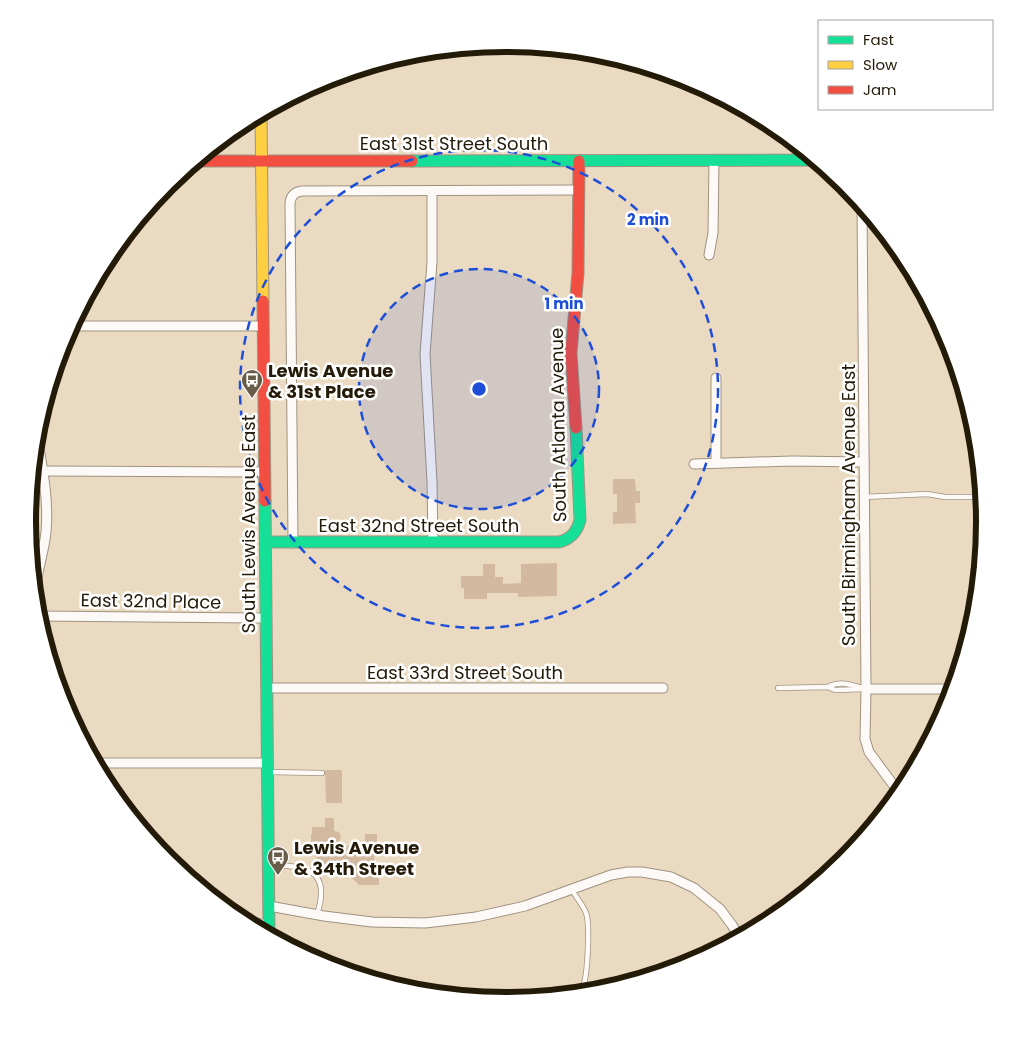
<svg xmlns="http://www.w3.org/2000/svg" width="1013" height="1044" font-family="Poppins,sans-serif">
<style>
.building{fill:#d2b99f}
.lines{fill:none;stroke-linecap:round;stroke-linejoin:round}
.lane-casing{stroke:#9f9380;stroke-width:6}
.street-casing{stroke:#9f9380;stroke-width:11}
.fast-casing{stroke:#9f9380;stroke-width:13}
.slow-casing{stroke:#9f9380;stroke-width:13}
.jam-casing{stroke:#9f9380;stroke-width:13}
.lane{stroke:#fcf9f6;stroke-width:4.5}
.street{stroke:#fcf9f6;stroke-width:9}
.fast{stroke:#16e098;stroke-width:11}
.slow{stroke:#ffcf43;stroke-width:11}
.jam{stroke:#f24e42;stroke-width:11}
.ring{fill:none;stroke:#1d4ed8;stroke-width:2.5;stroke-dasharray:9 6}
.labels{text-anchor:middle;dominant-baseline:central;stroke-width:5;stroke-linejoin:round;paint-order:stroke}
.street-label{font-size:18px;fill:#241a08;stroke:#fff}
.poi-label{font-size:18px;font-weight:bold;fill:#241a08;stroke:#fff;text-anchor:start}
.rim{fill:none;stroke:#241a08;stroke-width:6}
.centre{fill:#1d4ed8;stroke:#fff;stroke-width:2.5}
.ring-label{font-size:15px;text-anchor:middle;font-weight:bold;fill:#1d4ed8;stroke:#fff;stroke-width:5;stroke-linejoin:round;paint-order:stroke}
</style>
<rect width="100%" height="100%" fill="#eadac1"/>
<g class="building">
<polygon points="613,479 635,479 636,491 640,491 640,503 635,503 636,523 613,524 613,512 617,512 617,494 613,494"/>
<polygon points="557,563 557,596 518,597 518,593 487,593 487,599 464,599 464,588 461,588 461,576 483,576 483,564 495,564 495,577 503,577 503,584 521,583 521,564"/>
<polygon points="325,770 342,770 342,803 326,803"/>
<polygon points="325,818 334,818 334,831 339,832 341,836 337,849 351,845 365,846 365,834 377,834 377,845 374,845 374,872 379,873 379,885 359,885 342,868 339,871 336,868 333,871 329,866 323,871 316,863 319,860 314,856 317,851 311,845 311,834 312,834 312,827 325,827"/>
</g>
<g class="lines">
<g class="lane-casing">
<g id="lane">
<polyline points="864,497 927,494 945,497 983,497"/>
<path d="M828,687c11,-6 22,-3 34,1"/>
<polyline points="778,688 828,687 835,690 866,689"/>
<polyline points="268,772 322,773"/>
<path d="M270,865c21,1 53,-1 51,30 0,6 -2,13 -4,20"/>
<path d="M572,890c4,7 11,15 14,23 4,10 2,67 -4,75 -2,3 -6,5 -10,7"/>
</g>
</g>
<g class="street-casing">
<g id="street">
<polyline points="432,191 432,262 425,354 432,482 433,542"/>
<polyline points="862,204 866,689 865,739 869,752 900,794"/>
<polyline points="709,255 713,233 714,160"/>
<polyline points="71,326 262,326"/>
<polyline points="716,378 716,463"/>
<polyline points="694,464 792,461 864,462"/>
<polyline points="43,471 265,472"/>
<path d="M293,543l-3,-340c1,-8 5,-11 12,-12l277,-1"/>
<path d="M35,594c1,-21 9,-41 11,-62 3,-33 -4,-67 -10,-100"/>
<polyline points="37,616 266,618"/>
<polyline points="267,688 663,688"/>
<polyline points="866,689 954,689"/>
<polyline points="95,763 268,763"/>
<polyline points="269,906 324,916 372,922 425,923 476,917 525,906 611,875 628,872 642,872 671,877 694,888 720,909 732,925 740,938"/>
<polyline points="248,924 269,924"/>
</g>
</g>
<g class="fast-casing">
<g id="fast">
<polyline points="412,161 817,160"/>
<polyline points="265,501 269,935"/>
<path d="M266,542h293c12,-3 18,-10 21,-22l-4,-92"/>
</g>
</g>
<g class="slow-casing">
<polyline id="slow" points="261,113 263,301"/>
</g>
<g class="jam-casing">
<g id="jam">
<polyline points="194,161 412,161"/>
<polyline points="263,301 265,501"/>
<polyline points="576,428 571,353 578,273 579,161"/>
</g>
</g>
<use href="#lane" class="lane"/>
<use href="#street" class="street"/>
<use href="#fast" class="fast"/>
<use href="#slow" class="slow"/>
<use href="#jam" class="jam"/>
</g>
<circle cx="479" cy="389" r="120" fill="#1d4ed8" fill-opacity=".12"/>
<g class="ring">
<circle cx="479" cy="389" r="120"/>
<circle cx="479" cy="389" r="239"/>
</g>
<defs>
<g id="bus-pin" transform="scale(1.125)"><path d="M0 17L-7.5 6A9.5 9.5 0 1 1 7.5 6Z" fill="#695d49" stroke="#fff"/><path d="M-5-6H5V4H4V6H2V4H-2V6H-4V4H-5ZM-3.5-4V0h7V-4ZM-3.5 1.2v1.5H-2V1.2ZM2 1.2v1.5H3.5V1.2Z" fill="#fff"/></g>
</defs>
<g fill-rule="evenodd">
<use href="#bus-pin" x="252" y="380"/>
<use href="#bus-pin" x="278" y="857"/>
</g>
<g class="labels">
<g class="street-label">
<text x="454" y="143">East 31st Street South</text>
<text transform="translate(558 425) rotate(-91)">South Atlanta Avenue</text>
<text transform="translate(848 505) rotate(-90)">South Birmingham Avenue East</text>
<text transform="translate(248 524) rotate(-90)">South Lewis Avenue East</text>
<text x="419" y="525">East 32nd Street South</text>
<text transform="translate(151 601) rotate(1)">East 32nd Place</text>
<text x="465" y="672">East 33rd Street South</text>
</g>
<g class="poi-label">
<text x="268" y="370">Lewis Avenue<tspan x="268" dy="21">&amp; 31st Place</tspan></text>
<text x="294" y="847">Lewis Avenue<tspan x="294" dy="21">&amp; 34th Street</tspan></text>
</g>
</g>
<path d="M0 0H1013V1044H0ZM36 522a470 470 0 1 1 940 0a470 470 0 1 1-940 0Z" fill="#fff" fill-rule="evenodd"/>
<path class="rim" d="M36 522a470 470 0 1 1 940 0a470 470 0 1 1-940 0Z"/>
<circle cx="479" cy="389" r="8" class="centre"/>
<g class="ring-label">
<text x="648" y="225">2 min</text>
<text x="564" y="309">1 min</text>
</g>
<rect x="818" y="20" width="175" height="90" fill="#ffffff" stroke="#a7a39c"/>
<rect x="828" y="36" width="25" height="8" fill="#16e098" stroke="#a7a39c"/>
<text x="863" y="45" font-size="15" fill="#241a08">Fast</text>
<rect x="828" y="61" width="25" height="8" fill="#ffcf43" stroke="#a7a39c"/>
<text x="863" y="70" font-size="15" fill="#241a08">Slow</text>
<rect x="828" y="86" width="25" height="8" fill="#f24e42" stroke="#a7a39c"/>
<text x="863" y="95" font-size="15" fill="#241a08">Jam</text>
</svg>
